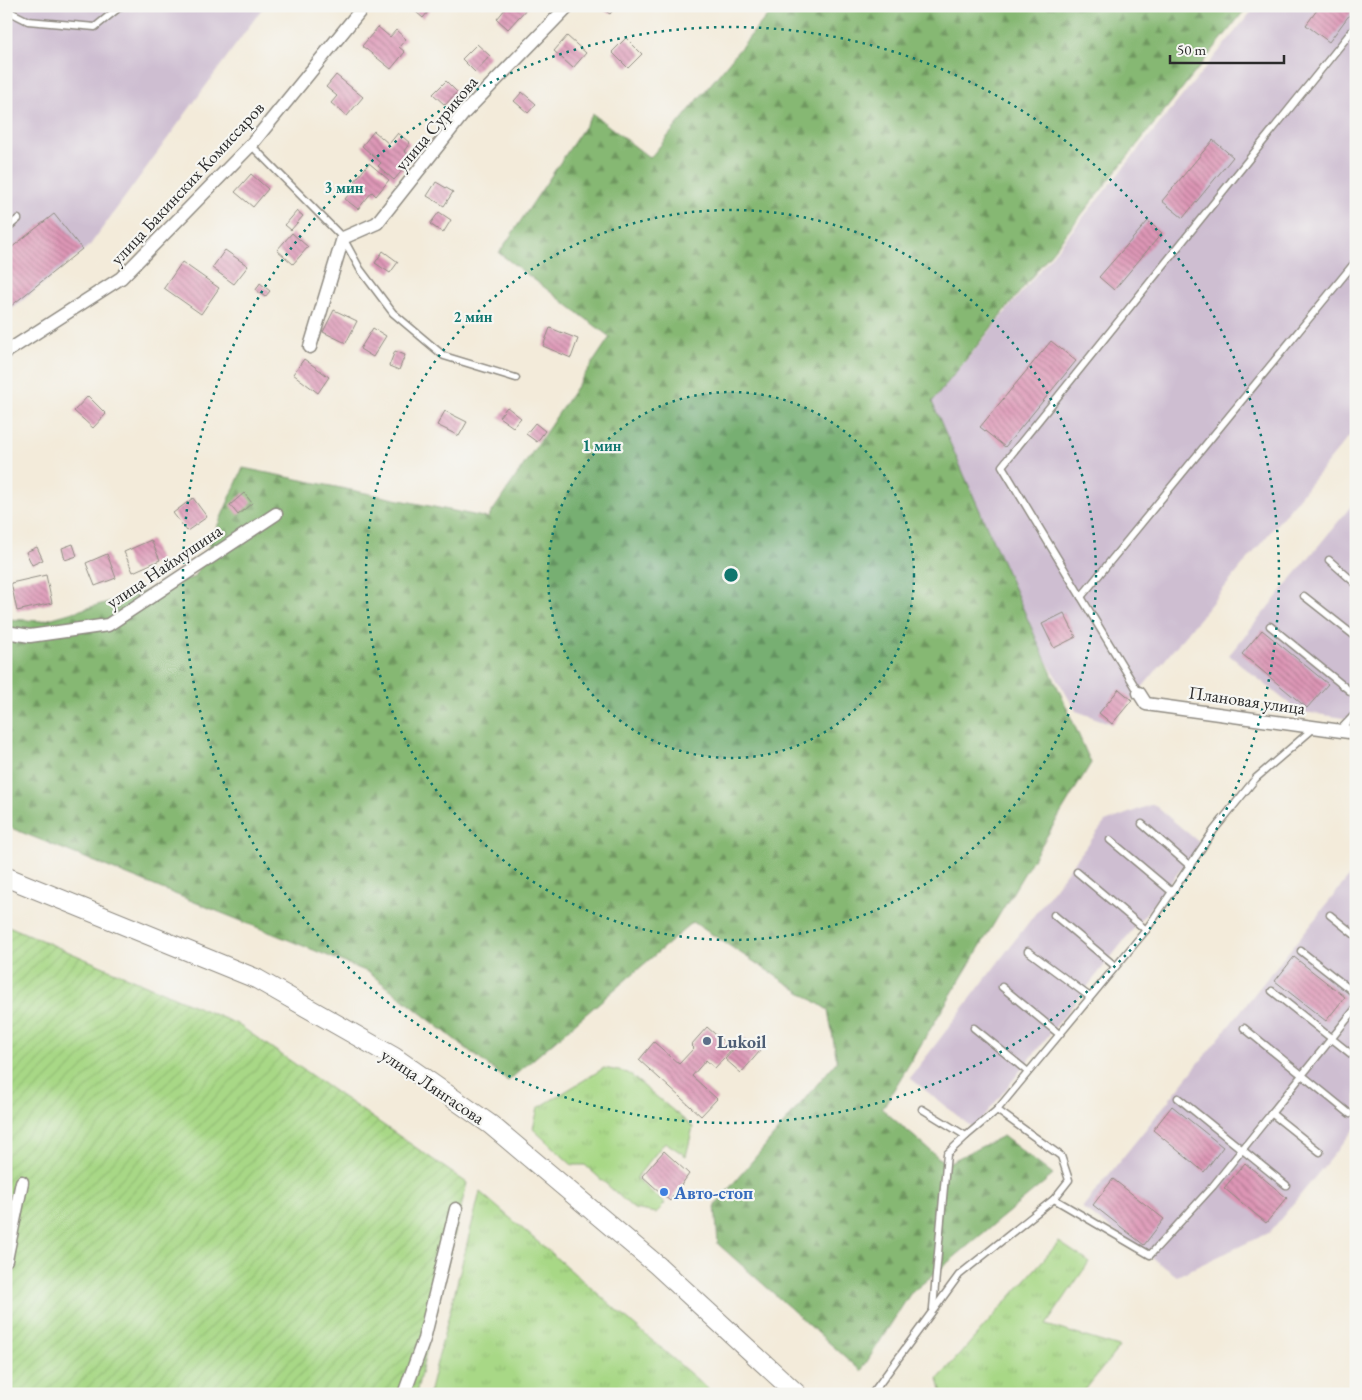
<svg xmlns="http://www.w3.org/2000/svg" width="1362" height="1400" font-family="'EB Garamond',serif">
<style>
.industrial{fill:#cebed1}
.grass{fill:url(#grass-tufts);stroke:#6a8258}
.forest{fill:url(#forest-firs);stroke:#58724f}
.garden{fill:url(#garden-furrows);stroke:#6a8258}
.building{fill:url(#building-back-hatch)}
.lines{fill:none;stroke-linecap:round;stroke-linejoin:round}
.lane-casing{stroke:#8f8b82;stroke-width:9}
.street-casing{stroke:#8f8b82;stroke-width:15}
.secondary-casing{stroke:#8f8b82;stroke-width:21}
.lane{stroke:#fff;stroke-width:6}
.street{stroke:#fff;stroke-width:12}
.secondary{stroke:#fff;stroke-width:19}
.ring{fill:none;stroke:#0f766e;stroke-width:2.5;stroke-dasharray:2.5 5}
.service-dot{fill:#5c6f8a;stroke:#f6f6f2;stroke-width:2}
.shop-dot{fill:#3f7fe0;stroke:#f6f6f2;stroke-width:2}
.labels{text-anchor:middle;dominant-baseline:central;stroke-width:4.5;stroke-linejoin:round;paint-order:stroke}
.street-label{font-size:18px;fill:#2b2b2b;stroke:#f6f6f2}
.service-label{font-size:18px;font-weight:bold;fill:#4e5e75;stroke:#f6f6f2;text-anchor:start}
.shop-label{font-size:18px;font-weight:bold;fill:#366cbe;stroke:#f6f6f2;text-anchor:start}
.centre{fill:#0f766e;stroke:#f6f6f2;stroke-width:2.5}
.ring-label{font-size:15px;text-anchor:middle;font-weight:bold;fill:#0f766e;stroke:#f6f6f2;stroke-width:4.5;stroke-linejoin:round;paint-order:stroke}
</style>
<defs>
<pattern id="grass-tufts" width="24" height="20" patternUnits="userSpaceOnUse" patternTransform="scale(1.25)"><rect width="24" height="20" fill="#a8d886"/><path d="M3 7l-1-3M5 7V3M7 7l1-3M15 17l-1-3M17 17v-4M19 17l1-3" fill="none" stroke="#91ba74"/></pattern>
<pattern id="forest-firs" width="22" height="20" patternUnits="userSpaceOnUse" patternTransform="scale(1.25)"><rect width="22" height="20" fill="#86b873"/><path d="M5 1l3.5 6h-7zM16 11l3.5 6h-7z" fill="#6e965f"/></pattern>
<pattern id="garden-furrows" width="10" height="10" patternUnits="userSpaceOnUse" patternTransform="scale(1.25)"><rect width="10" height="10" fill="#a8d886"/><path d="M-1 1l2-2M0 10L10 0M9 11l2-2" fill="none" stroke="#91ba74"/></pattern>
<pattern id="building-back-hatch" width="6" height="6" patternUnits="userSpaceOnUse" patternTransform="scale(1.25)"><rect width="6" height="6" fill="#dd96b6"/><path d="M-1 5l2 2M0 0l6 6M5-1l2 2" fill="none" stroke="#b37b94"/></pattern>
</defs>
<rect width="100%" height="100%" fill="#f6f6f2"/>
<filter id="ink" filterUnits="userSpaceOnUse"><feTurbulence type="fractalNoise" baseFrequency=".02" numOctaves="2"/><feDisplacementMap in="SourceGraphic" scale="10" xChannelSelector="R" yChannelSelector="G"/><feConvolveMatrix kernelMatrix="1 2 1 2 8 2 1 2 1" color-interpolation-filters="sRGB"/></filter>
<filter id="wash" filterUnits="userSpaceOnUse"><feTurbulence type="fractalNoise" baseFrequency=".0096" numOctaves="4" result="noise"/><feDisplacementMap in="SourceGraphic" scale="20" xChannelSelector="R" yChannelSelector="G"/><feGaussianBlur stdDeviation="1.12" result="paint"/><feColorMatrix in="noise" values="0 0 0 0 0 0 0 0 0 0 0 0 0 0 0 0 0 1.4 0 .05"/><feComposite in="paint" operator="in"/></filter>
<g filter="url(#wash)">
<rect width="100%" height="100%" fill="#f3ebda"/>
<g class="industrial">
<polygon points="6,6 264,6 90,245 6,314"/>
<polygon points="1256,6 1356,6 1356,428 1112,724 1076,711 949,494 932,402"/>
<polygon points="1356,500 1356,720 1298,711 1229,655"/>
<polygon points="1153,804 1201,844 974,1129 910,1078 1105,822"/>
<polygon points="1356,868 1356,1127 1270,1232 1177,1276 1082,1208"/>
</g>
<g class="grass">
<polygon points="604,1068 628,1073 693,1127 686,1156 665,1142 636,1178 665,1204 656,1213 634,1209 585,1165 572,1165 533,1129 538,1108"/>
<polygon points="480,1192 714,1394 429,1394"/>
<polygon points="1059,1242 1089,1262 1046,1325 1119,1347 1082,1394 942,1394 938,1379"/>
</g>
<polygon class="forest" points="775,6 1248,6 932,402 1091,763 882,1109 946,1164 1003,1136 1053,1175 910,1294 861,1371 718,1244 715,1205 837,1061 828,1010 693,922 508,1081 368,972 6,826 6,619 42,621 195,577 243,468 488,518 610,337 499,253 593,114 650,158"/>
<polygon class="garden" points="6,925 237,1024 467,1183 416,1394 6,1394"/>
<g id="blocks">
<g class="building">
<polygon points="409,6 433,6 423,18"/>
<polygon points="504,6 529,6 508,29 497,19 506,8"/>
<polygon points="598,6 622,6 619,10 615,7 610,14"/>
<polygon points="1320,6 1356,6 1329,42 1306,25"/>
<polygon points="378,27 390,37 396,30 406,39 399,47 405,52 391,69 362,46"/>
<polygon points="567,36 586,53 573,68 554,51"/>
<polygon points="626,38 642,54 628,68 612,52"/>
<polygon points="477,44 490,56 475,72 462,59"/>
<polygon points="336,75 363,97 347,116 331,103 337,96 326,87"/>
<polygon points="446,81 457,92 445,105 433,94"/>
<polygon points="522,92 536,104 528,113 514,101"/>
<polygon points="374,131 389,144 398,133 410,143 404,151 413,158 394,180 378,166 381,163 362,146"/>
<polygon points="1213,140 1233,157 1183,218 1162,201"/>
<polygon points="369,163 389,180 376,196 372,192 358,209 345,199 358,183 355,181"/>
<polygon points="251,174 268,189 253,207 235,192"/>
<polygon points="436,182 453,192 444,206 427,196"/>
<polygon points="297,211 303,216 291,230 285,225"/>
<polygon points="439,212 451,220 443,233 430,224"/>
<polygon points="54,214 82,249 6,310 6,252"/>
<polygon points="1148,221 1162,233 1114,290 1099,277"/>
<polygon points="292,233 308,247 293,264 277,250"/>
<polygon points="225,250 248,266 234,284 212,268"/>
<polygon points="383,251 398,262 390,273 375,263"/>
<polygon points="182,262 219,288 201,314 164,288"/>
<polygon points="260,283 270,291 265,297 256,290"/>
<polygon points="334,310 357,321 346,343 323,332"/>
<polygon points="373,328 386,336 373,357 360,349"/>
<polygon points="550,328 578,339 571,358 543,346"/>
<polygon points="1051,341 1076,361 1005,447 980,427"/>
<polygon points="395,351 405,355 399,370 389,366"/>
<polygon points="304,359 329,377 318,393 293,374"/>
<polygon points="88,396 106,414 93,428 74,411"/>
<polygon points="507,407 521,418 513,427 499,417"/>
<polygon points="445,411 467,422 459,436 437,425"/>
<polygon points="535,423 545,431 537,442 526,434"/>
<polygon points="244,493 252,503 238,515 230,505"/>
<polygon points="193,498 207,517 187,531 173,513"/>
<polygon points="151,540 160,560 133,572 124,552"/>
<polygon points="73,544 77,556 65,560 62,548"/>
<polygon points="37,547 43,560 32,565 26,552"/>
<polygon points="107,554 116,578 95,586 86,563"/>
<polygon points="46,575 52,603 17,611 11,583"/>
<polygon points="1064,613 1076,637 1054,648 1042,624"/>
<polygon points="1262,630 1328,684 1307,708 1242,654"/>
<polygon points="1119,689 1132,700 1112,724 1099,713"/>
<polygon points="1294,957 1345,997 1326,1021 1275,981"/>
<polygon points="707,1027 732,1049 715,1068 706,1060 692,1076 717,1099 701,1116 639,1060 654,1042 679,1064 694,1048 691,1045"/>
<polygon points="744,1038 760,1051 741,1073 725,1059"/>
<polygon points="1172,1106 1223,1147 1204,1172 1153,1130"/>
<polygon points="664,1151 689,1174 670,1201 642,1176"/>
<polygon points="1245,1163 1287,1198 1266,1223 1224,1188"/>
<polygon points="1113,1179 1164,1219 1144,1245 1093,1205"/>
</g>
</g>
</g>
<g filter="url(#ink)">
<use href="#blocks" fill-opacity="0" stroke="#8f8b82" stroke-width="1"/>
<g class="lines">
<g class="lane-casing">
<g id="lane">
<polyline points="6,10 28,21 95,27 121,6"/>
<polyline points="251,145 343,238 360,269 393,313 444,356 516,378"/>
<polyline points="6,229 18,219"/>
<polyline points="1329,560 1356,584"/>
<polyline points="1304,596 1356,637"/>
<polyline points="1081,597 1356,261"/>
<polyline points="1270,626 1356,696"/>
<polyline points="1139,693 1002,466 1356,26"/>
<polyline points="1340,730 1356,713"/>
<polyline points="1142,824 1190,866"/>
<polyline points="1110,840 1172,892"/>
<polyline points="1077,872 1146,930"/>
<polyline points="1054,915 1115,966"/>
<polyline points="1330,915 1356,936"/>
<polyline points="1028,951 1090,997"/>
<polyline points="1301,951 1352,991 1356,999"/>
<polyline points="1002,987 1059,1034"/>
<polyline points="1272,991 1356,1058"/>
<polyline points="974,1028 1028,1072"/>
<polyline points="1244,1028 1350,1114"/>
<polyline points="1178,1098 1286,1185"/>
<polyline points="922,1109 966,1136 997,1110"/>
<polyline points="1271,1113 1320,1152"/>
<polyline points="1054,1199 1069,1180 1061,1156 997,1110 1146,930 1214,830 1256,778 1314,728"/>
<polyline points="933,1308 947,1154 966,1136"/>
<polyline points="872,1394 959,1275 1054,1199 1150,1255 1213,1186 1356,1008"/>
</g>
</g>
<g class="street-casing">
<g id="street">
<polyline points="310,347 343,238 377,223 463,114 568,6"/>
<polyline points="6,352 121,278 251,145 364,6"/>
<polyline points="6,632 30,636 108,625 276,514"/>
<polyline points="1139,693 1146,704 1356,733"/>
<polyline points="6,1260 22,1182"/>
<polyline points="404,1394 424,1339 456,1209"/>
</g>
</g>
<g class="secondary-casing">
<polyline id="secondary" points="6,877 257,979 394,1057 491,1125 657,1265 797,1394"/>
</g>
<use href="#lane" class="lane"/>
<use href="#street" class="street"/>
<use href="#secondary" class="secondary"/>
</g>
</g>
<circle cx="731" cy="575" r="183" fill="#0f766e" fill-opacity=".12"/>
<g class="ring">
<circle cx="731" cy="575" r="183"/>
<circle cx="731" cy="575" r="365"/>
<circle cx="731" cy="575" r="548"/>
</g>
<circle class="service-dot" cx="707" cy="1041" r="5"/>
<circle class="shop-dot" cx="664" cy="1192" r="5"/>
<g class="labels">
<g class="street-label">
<text transform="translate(436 123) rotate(-50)">улица Сурикова</text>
<text transform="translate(187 183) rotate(-47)">улица Бакинских Комиссаров</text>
<text transform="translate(164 566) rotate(-34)">улица Наймушина</text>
<text transform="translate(1247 700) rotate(8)">Плановая улица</text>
<text transform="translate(433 1086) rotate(34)">улица Лянгасова</text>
</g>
<g class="service-label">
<text x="717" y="1041">Lukoil</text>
</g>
<g class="shop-label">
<text x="674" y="1192">Авто-стоп</text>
</g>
</g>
<circle cx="731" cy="575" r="8" class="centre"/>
<g class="ring-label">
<text x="344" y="193">3 мин</text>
<text x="473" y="322">2 мин</text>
<text x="602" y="451">1 мин</text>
</g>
<rect width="1362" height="1400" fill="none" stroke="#f6f6f2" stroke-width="25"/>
<path d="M1170 55v8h114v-8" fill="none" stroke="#2b2b2b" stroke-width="2.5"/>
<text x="1177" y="55" font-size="15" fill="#2b2b2b" stroke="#f6f6f2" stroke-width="4" paint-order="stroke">50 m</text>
</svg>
